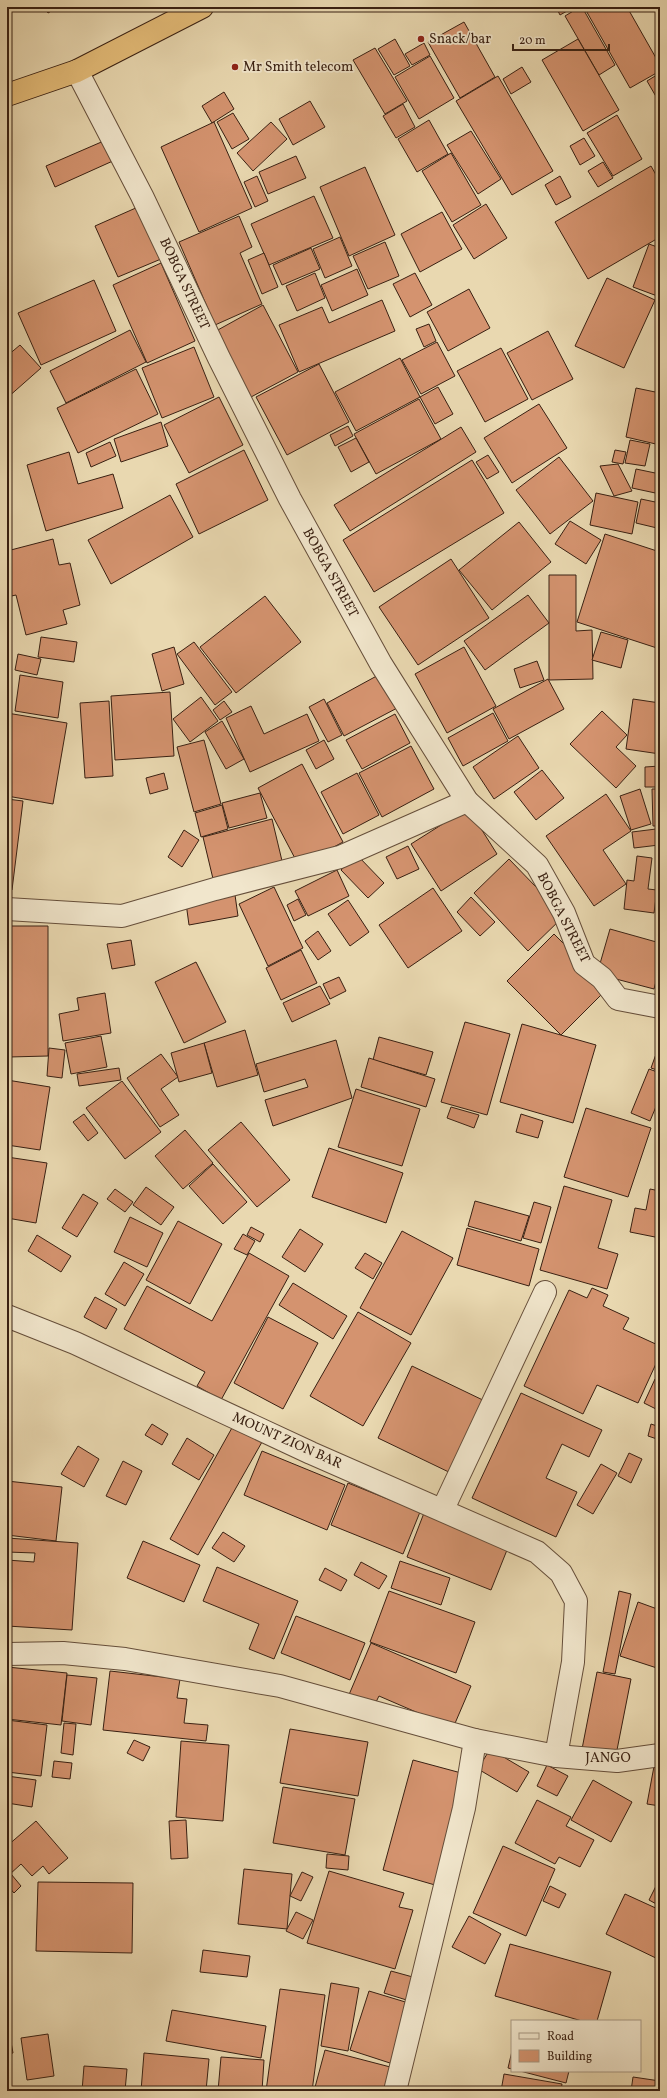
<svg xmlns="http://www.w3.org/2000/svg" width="667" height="2098" font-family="Vollkorn,serif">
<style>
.building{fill:#d4936f;stroke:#392012}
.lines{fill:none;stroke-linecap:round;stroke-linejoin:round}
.minor-casing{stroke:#654e3a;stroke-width:24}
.highway-casing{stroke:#392012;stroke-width:24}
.minor{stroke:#f1e6cc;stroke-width:22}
.highway{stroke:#e4bc78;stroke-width:22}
.poi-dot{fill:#8f2418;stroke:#f1e6cc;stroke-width:1.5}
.labels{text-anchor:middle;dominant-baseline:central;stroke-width:3.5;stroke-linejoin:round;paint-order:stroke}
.poi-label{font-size:14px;fill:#392012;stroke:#f1e6cc;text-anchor:start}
.street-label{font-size:14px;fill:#392012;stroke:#f1e6cc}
</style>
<rect width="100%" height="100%" fill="#e9d8b0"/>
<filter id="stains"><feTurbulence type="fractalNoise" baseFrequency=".005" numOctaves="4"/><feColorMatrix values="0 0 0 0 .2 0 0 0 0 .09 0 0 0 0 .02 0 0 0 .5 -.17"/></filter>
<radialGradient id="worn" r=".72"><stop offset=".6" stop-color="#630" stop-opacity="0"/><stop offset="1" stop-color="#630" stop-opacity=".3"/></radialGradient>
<g class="building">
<polygon points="44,7 58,7 48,13"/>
<polygon points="556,7 574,7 560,15"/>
<polygon points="580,7 582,7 615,65 599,75 565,16"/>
<polygon points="584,7 627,7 660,65 660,71 630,88"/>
<polygon points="653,7 660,7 660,20"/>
<polygon points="464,22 495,77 460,98 428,42"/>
<polygon points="395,39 410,66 394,75 378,49"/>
<polygon points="578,39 619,110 583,131 542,60"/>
<polygon points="424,43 430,55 412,65 405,54"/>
<polygon points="375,48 407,101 385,114 353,60"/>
<polygon points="430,56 454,98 419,119 395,77"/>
<polygon points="522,67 531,82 511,94 503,79"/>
<polygon points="660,73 660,99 658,100 647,81"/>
<polygon points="498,76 553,171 512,195 456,101"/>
<polygon points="224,92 234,109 212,123 202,106"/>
<polygon points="310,101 325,127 293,145 279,119"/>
<polygon points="403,104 415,127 396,138 383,116"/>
<polygon points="233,113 249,139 232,149 217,122"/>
<polygon points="617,115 642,159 613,176 587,133"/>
<polygon points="429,120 448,154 417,172 398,139"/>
<polygon points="214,122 252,208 199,232 161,147"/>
<polygon points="271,122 287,139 253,171 237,153"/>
<polygon points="471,131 501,179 478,194 447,145"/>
<polygon points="584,138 595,156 580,165 570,146"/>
<polygon points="106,140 115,160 55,187 46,166"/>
<polygon points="451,153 481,205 452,222 422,171"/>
<polygon points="296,156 306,178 268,194 259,172"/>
<polygon points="603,162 613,178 598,187 588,171"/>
<polygon points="651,166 660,182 660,237 588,279 555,222"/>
<polygon points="365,167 395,235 349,256 320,187"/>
<polygon points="257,176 268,201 255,207 244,182"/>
<polygon points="560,176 571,197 556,205 545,185"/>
<polygon points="314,196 333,238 269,265 251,224"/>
<polygon points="486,204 507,238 474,259 453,225"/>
<polygon points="138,207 161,259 118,277 95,226"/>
<polygon points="442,212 462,249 420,272 401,234"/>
<polygon points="239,216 252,247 240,253 262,304 215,325 179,242"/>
<polygon points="340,237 352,266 325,278 313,249"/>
<polygon points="385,242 399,276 368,289 353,256"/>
<polygon points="649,244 660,248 660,297 633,287"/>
<polygon points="311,248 320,269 282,285 273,265"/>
<polygon points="264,253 278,287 262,294 248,260"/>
<polygon points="161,263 195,341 147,363 113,285"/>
<polygon points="357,269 368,295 332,311 321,285"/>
<polygon points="315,273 325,298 297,311 286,286"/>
<polygon points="415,273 432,305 410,317 393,284"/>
<polygon points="607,278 655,300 624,368 575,346"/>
<polygon points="94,280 116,331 41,365 18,313"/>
<polygon points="469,289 490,328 448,351 427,312"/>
<polygon points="382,300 395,331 299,372 279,325 322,307 329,323"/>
<polygon points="263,305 298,372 251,397 216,331"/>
<polygon points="429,324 436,341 424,347 416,329"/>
<polygon points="130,330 146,362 66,403 50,371"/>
<polygon points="548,331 573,379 532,400 507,353"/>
<polygon points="437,342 455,376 421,394 402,360"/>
<polygon points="20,345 41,368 7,398 7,356"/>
<polygon points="194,347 214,397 162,418 142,368"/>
<polygon points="501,348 528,399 485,422 457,371"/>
<polygon points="400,358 420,397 356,431 335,392"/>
<polygon points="319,364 349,422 287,455 256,397"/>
<polygon points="136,369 158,414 78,453 57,408"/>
<polygon points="438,387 453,414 435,424 420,397"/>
<polygon points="636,388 660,393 660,445 626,437"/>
<polygon points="219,397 243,445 189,473 164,425"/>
<polygon points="419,399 441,439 376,474 354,434"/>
<polygon points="539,404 567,448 512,483 484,438"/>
<polygon points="161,422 168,446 121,462 114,439"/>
<polygon points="348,426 353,436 335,446 330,435"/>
<polygon points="461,427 476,452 350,531 334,505"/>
<polygon points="356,438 369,462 351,472 338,447"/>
<polygon points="630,440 650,444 645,466 625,463"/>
<polygon points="110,442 116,456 91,467 86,453"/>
<polygon points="244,450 268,500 199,534 176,484"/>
<polygon points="615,450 626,452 623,464 612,462"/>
<polygon points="69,452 78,484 113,474 123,508 46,531 27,465"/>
<polygon points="488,455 499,472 487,479 476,462"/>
<polygon points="559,457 593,501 550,534 516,490"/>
<polygon points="472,460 504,513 374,592 343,540"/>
<polygon points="618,464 632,491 614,496 600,466"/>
<polygon points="636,469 660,474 660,494 632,488"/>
<polygon points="596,493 638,502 632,534 590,525"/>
<polygon points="170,495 193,537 111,584 88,540"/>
<polygon points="641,499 660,503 657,528 636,523"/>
<polygon points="570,521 601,540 586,564 555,544"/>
<polygon points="519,522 551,562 492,610 459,570"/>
<polygon points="605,534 660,552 660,649 577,622"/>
<polygon points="53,539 59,565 70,563 80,605 63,610 67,624 26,635 16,595 7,597 7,551"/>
<polygon points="451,559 489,618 418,665 379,607"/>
<polygon points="549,575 576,575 576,631 592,630 593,679 549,680"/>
<polygon points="528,595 549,623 485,670 464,641"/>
<polygon points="265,596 301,642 236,693 200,647"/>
<polygon points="601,632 628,640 621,668 592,660"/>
<polygon points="41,637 77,642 74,662 38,657"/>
<polygon points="194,642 232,692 215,705 177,654"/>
<polygon points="174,647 184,684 162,691 152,654"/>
<polygon points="464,647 496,706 447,733 415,674"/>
<polygon points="18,654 41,659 37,675 15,670"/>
<polygon points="537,661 544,680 520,688 514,669"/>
<polygon points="384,672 401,706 344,736 327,703"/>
<polygon points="20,675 63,682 58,718 15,711"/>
<polygon points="548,679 564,709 509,739 493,709"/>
<polygon points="170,692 174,756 115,760 111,696"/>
<polygon points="201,697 218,721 190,742 173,719"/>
<polygon points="324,699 342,735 328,742 309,707"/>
<polygon points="633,699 660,703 660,754 626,749"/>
<polygon points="109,701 113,776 85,778 80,703"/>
<polygon points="224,701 232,712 220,720 213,710"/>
<polygon points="251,706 264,734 307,714 319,741 250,772 226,718"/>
<polygon points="602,711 627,735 616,747 636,766 616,788 570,744"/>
<polygon points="7,713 67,723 53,804 7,796"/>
<polygon points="493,713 508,741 463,766 448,738"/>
<polygon points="395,714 410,743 362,769 346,740"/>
<polygon points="222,721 244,759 226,769 205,732"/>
<polygon points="518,736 539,768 494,799 473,767"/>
<polygon points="204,740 221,804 194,812 177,747"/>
<polygon points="324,740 334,759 316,769 306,750"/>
<polygon points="411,746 434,789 382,817 359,773"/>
<polygon points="302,764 343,842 299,866 258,788"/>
<polygon points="660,766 660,787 645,787 645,767"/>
<polygon points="542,770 564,798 536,820 514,792"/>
<polygon points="164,773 168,789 150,794 146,778"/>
<polygon points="357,773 379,815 343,834 321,792"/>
<polygon points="640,789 651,824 631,830 620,796"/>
<polygon points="652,789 660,789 660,826 653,826"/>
<polygon points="260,793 267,818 229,828 222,803"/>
<polygon points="606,794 631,831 603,850 626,884 594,906 546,836"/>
<polygon points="7,799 23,801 12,890 7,889"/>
<polygon points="222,805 228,829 201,837 195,813"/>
<polygon points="468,808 497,854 441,891 411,844"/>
<polygon points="272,819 283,865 214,883 203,837"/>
<polygon points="656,829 659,845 634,848 632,832"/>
<polygon points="184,830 199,840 182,867 168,857"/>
<polygon points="408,846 419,869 397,879 386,857"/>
<polygon points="357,855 384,883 368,898 341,870"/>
<polygon points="637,856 652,858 648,889 657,890 654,913 624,909 627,880 634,881"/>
<polygon points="509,859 564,916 528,951 474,893"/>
<polygon points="337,870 349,896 308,916 295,891"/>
<polygon points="274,887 303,948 268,966 239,904"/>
<polygon points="433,888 462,931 408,968 379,925"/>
<polygon points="235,895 238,916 189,925 186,903"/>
<polygon points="471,897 495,922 480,936 457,912"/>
<polygon points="298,899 306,915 294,921 287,905"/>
<polygon points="348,900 369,932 350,946 328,914"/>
<polygon points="8,926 48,926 48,1056 9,1057"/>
<polygon points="610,929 660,943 660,966 654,989 597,974"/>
<polygon points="318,931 331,951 318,960 305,941"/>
<polygon points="554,934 608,988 561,1035 507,981"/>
<polygon points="131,940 135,965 112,969 107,944"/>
<polygon points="301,950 317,983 281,1000 266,968"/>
<polygon points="196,962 226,1022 184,1043 155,982"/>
<polygon points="339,977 346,991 330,999 323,984"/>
<polygon points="320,986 330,1004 292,1022 283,1003"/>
<polygon points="105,993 111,1033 63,1041 59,1014 79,1010 77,998"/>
<polygon points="465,1022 510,1034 487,1115 441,1102"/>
<polygon points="522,1024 596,1045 573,1123 500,1102"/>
<polygon points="245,1030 258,1075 217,1087 204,1043"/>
<polygon points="101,1036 107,1067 71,1074 65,1043"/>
<polygon points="379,1037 433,1052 426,1075 373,1060"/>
<polygon points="336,1040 352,1098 273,1126 265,1100 308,1087 305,1079 264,1092 256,1064"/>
<polygon points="204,1043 212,1073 179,1082 171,1053"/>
<polygon points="660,1043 660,1071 651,1068"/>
<polygon points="49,1048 65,1050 62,1078 47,1076"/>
<polygon points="161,1054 178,1077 161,1089 179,1115 160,1127 127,1078"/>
<polygon points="369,1058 435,1079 426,1107 361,1087"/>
<polygon points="119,1068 121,1080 79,1086 77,1074"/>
<polygon points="649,1069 660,1073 660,1097 650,1121 631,1113"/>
<polygon points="7,1080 50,1087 40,1150 7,1145"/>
<polygon points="122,1081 161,1132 125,1159 86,1108"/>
<polygon points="356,1089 420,1109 402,1166 338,1147"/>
<polygon points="451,1107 479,1115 474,1128 447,1118"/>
<polygon points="586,1108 651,1128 628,1197 564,1177"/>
<polygon points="84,1114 98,1133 88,1141 73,1122"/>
<polygon points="521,1114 543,1121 538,1138 516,1132"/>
<polygon points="241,1122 290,1180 257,1207 208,1150"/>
<polygon points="185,1130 213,1163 183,1189 155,1156"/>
<polygon points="329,1148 403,1173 386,1223 312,1197"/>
<polygon points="7,1157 47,1163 36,1223 7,1218"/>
<polygon points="213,1164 247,1202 223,1224 189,1186"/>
<polygon points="564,1186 612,1200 598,1248 618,1254 607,1289 540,1270"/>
<polygon points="146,1187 174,1207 161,1225 133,1205"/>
<polygon points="115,1189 133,1202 125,1212 107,1199"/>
<polygon points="650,1189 660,1191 660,1238 630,1232 635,1208 646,1210"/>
<polygon points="83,1194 98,1203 77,1237 62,1228"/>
<polygon points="475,1201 529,1216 521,1241 468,1226"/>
<polygon points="534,1202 551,1207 541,1243 523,1238"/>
<polygon points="130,1217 163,1233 147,1267 114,1252"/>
<polygon points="178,1221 222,1244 190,1304 146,1280"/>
<polygon points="251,1227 264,1234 260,1242 247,1235"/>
<polygon points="467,1228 539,1249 529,1286 457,1265"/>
<polygon points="300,1229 323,1244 305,1272 282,1257"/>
<polygon points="402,1231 453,1258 411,1335 360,1308"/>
<polygon points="243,1234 255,1241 247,1255 234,1249"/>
<polygon points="37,1235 71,1256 61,1272 28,1251"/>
<polygon points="249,1253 289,1276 221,1400 197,1386 205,1372 124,1329 147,1286 212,1321"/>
<polygon points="365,1253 382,1263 373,1279 355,1268"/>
<polygon points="124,1262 144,1274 125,1306 105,1294"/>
<polygon points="293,1283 347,1316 333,1339 279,1305"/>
<polygon points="592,1288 608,1295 603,1306 629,1318 623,1329 660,1346 660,1355 638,1403 597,1385 583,1414 524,1386 569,1290 587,1298"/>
<polygon points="95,1297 117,1309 106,1329 84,1317"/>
<polygon points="358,1312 411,1343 363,1426 310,1396"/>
<polygon points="268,1317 318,1343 283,1409 234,1383"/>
<polygon points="412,1366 489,1403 455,1475 378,1438"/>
<polygon points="655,1379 660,1382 658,1410 644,1403"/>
<polygon points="521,1393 602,1430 589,1457 562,1444 546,1478 577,1492 556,1537 472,1498"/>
<polygon points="152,1424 168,1434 162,1445 145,1435"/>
<polygon points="651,1424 660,1427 660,1440 648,1436"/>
<polygon points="233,1426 262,1442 198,1555 170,1539"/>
<polygon points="187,1438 214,1455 199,1480 172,1464"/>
<polygon points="78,1446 99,1459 84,1487 61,1474"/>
<polygon points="262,1451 345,1485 327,1530 244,1495"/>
<polygon points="629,1453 642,1459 631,1483 618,1476"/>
<polygon points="123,1461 142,1471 126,1505 106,1496"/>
<polygon points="601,1464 617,1473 593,1514 577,1505"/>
<polygon points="7,1481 62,1487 56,1541 7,1535"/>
<polygon points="348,1483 420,1512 403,1554 331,1525"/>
<polygon points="424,1513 509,1545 491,1590 407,1557"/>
<polygon points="223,1532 245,1546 234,1562 212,1548"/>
<polygon points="7,1538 78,1543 72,1630 7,1626 7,1560 34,1562 35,1553 7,1552"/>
<polygon points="143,1541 200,1565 184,1602 127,1578"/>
<polygon points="400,1561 450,1578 441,1605 391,1588"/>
<polygon points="361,1562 387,1576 379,1589 354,1575"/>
<polygon points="217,1567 298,1601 274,1659 249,1649 259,1624 203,1601"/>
<polygon points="325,1568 347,1580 341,1591 319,1580"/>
<polygon points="389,1591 475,1622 456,1673 370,1642"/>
<polygon points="619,1591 631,1594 615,1674 603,1672"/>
<polygon points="638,1602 660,1610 660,1669 620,1656"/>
<polygon points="296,1616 365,1643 350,1680 281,1653"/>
<polygon points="371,1643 471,1686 453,1728 379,1696 373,1708 348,1697"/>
<polygon points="7,1667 67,1673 61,1725 7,1719"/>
<polygon points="110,1671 180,1679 177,1698 187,1699 184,1723 208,1725 206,1741 103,1730"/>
<polygon points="597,1672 631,1679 616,1755 582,1749"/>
<polygon points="67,1675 97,1678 91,1725 62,1721"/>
<polygon points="7,1720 47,1725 41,1776 7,1772"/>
<polygon points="64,1723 76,1724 73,1755 61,1753"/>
<polygon points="290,1729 368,1742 358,1796 280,1783"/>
<polygon points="134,1740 150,1747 143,1761 127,1753"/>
<polygon points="181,1741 229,1745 223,1821 176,1817"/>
<polygon points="490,1749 529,1772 517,1792 478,1769"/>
<polygon points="413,1760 465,1774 435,1885 383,1870"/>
<polygon points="54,1761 72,1763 70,1779 52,1777"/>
<polygon points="655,1761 660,1762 660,1806 647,1804"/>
<polygon points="547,1765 568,1776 557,1796 537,1786"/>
<polygon points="7,1776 36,1780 32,1807 7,1803"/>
<polygon points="593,1780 632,1802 611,1842 571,1820"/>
<polygon points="283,1787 355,1799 345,1855 273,1843"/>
<polygon points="537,1800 571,1817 566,1826 594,1840 580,1867 559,1857 555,1864 515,1843"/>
<polygon points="186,1820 188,1858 171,1859 169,1821"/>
<polygon points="36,1821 68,1858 49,1874 43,1866 32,1876 21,1864 9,1875 7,1846"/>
<polygon points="503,1846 555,1869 526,1936 473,1913"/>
<polygon points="327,1854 349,1856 348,1870 326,1868"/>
<polygon points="244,1869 292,1874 287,1929 238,1924"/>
<polygon points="329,1871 404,1893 399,1907 413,1910 395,1969 307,1943"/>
<polygon points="302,1872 313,1877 301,1901 290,1896"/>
<polygon points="11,1874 21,1886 14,1893 7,1885 7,1878"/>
<polygon points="660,1878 660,1906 649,1900"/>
<polygon points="38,1882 133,1883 132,1953 36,1951"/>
<polygon points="550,1886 566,1894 559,1908 543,1901"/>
<polygon points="625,1894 660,1910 660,1960 606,1934"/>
<polygon points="296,1912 313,1920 303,1939 286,1931"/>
<polygon points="469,1916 501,1934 485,1964 452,1947"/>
<polygon points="510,1944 611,1972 597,2021 582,2021 495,1996"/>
<polygon points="203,1950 250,1956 247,1977 200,1972"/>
<polygon points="391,1971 420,1979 413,2002 384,1993"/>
<polygon points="331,1983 359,1988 348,2051 321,2046"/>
<polygon points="280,1989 325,1995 312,2091 266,2091"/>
<polygon points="369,1991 412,2004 393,2064 350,2050"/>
<polygon points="172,2010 266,2026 261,2058 166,2041"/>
<polygon points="7,2020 13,2053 7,2054"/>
<polygon points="48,2034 54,2076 27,2080 21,2038"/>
<polygon points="325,2050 398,2069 392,2091 314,2091"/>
<polygon points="512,2051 512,2069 508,2068"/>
<polygon points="144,2053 209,2059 206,2091 141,2091"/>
<polygon points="221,2057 264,2060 262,2091 218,2091"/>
<polygon points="84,2066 127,2069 125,2091 82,2091"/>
<polygon points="520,2071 569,2071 566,2083"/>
<polygon points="504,2074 562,2084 561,2091 501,2091"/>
<polygon points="633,2077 660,2081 660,2091 631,2091"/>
</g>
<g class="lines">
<g class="minor-casing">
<g id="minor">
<polyline points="77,71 142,196 219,358 290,499 381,664 467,801 537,865 564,913 584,964 602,978 618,999 660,1007"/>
<polyline points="7,909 122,916 215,889 340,857 467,801"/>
<polyline points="7,1316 75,1343 311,1453 537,1552 561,1573 576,1601 573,1662 556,1756 475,1740"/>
<polyline points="443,1509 545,1292"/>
<polyline points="7,1654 63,1653 125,1659 280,1686 475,1740 464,1808 395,2091"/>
<polyline points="556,1756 617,1761 660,1755"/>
</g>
</g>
<g class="highway-casing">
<polyline id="highway" points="7,95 77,71 202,7"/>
</g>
<use href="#minor" class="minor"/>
<use href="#highway" class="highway"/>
</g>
<g class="poi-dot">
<circle cx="421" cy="39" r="4"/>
<circle cx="235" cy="67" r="4"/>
</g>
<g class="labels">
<g class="poi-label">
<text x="429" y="39">Snack/bar</text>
<text x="243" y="67">Mr Smith telecom</text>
</g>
<g class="street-label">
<text transform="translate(184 284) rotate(65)">BOBGA STREET</text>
<text transform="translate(330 573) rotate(61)">BOBGA STREET</text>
<text transform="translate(563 918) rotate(63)">BOBGA STREET</text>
<text transform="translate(287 1441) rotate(24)">MOUNT ZION BAR</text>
<text x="608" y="1758">JANGO</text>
</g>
</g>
<rect width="667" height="2098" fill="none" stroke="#e9d8b0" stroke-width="24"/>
<rect x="8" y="8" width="651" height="2082" fill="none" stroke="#392012" stroke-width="2"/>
<rect x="12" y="12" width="643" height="2074" fill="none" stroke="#392012"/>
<rect x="511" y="2020" width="130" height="52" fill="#f1e6cc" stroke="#a79782"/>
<rect x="519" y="2033" width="20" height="6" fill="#f1e6cc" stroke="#a79782"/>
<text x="547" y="2040" font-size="12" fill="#392012">Road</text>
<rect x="519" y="2050" width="20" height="12" fill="#d4936f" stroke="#a79782"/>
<text x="547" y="2060" font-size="12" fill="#392012">Building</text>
<path d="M513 44v6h96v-6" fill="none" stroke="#392012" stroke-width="2"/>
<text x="519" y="44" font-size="12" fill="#392012" stroke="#f1e6cc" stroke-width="3" paint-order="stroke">20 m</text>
<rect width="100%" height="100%" filter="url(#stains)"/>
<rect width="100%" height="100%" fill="url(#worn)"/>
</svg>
